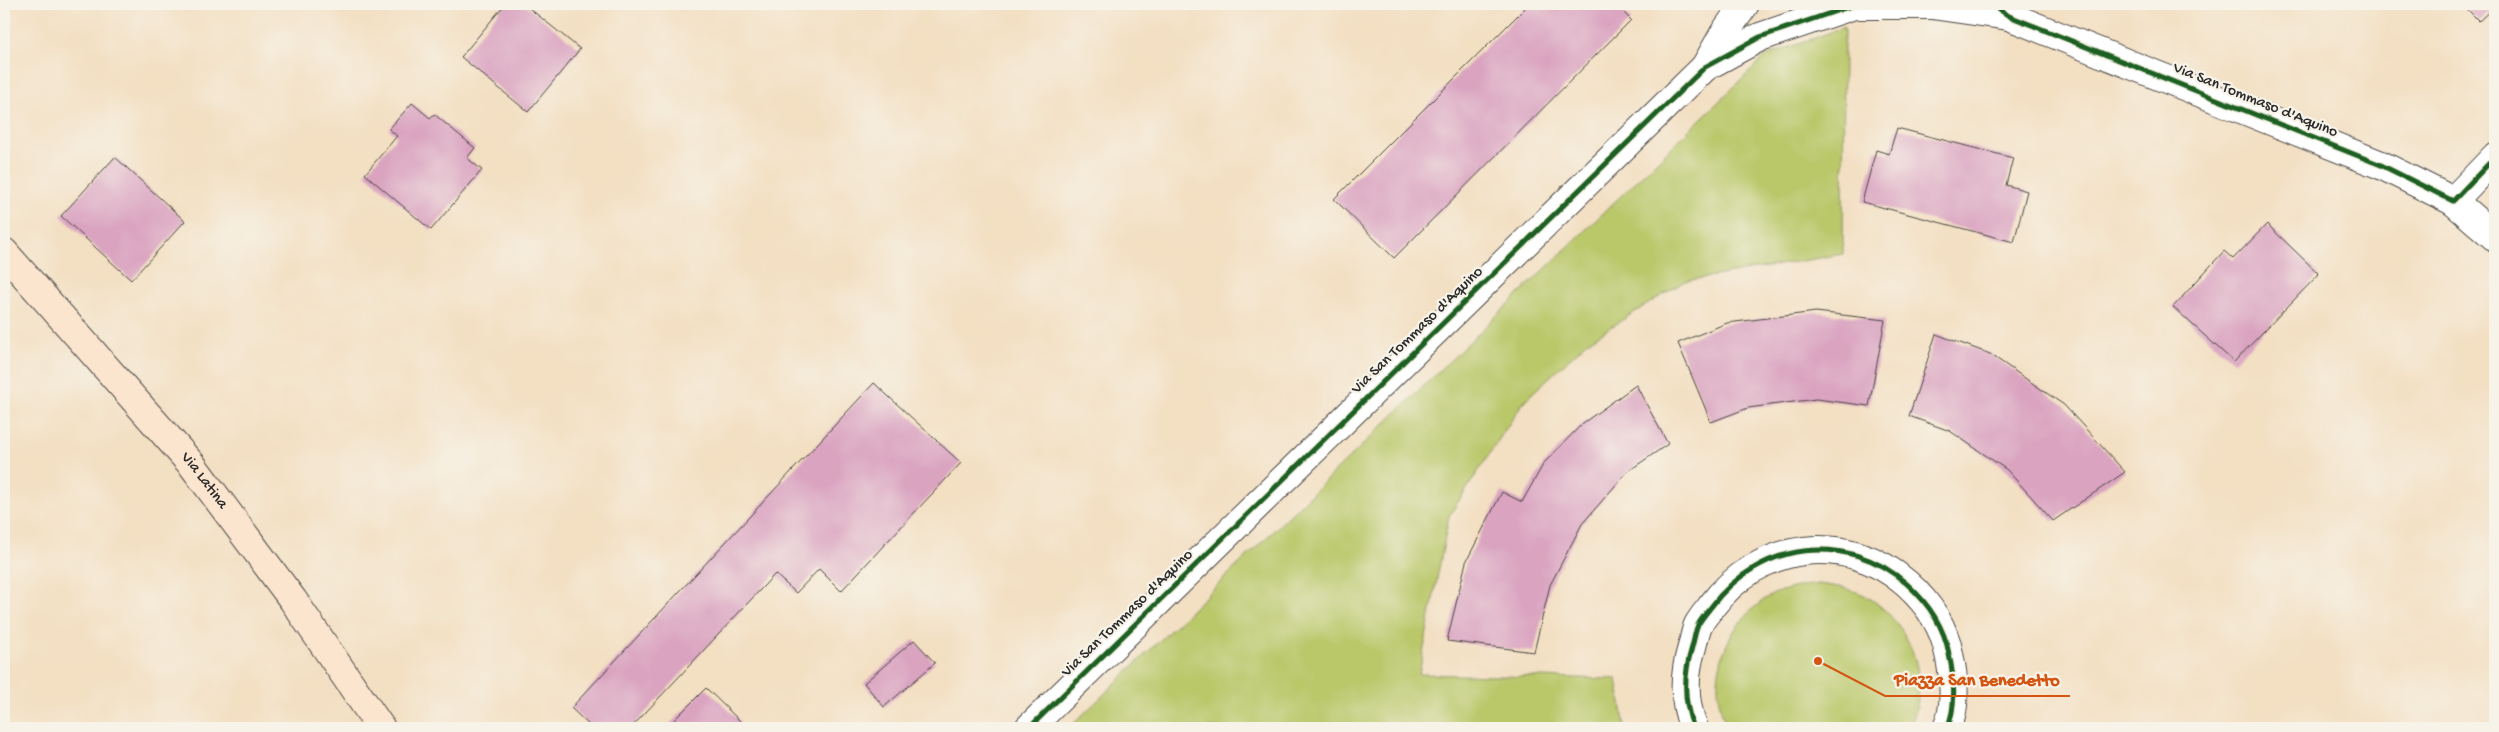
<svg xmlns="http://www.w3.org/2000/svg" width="2499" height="732" font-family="'Gochi Hand',sans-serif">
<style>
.green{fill:#bac86a;stroke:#727a4a}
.building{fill:#daa4c1}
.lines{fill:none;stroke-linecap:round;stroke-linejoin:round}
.street-casing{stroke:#494642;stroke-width:30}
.secondary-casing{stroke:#494642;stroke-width:30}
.street{stroke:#fff;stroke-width:28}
.secondary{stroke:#fbe5cf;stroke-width:28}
.cycleway-casing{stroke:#f7f3e8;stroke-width:8}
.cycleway{stroke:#1b5e20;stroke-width:5}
.labels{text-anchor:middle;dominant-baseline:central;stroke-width:4.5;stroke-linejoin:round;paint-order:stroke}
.street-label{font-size:16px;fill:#2b2b2b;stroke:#f7f3e8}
.leader{fill:none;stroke:#d5540f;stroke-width:2}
.callout-dot{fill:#d5540f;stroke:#f7f3e8;stroke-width:2}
.callout-label{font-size:18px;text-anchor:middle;font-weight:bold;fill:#d5540f;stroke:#f7f3e8;stroke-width:4.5;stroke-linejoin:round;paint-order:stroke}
</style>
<rect width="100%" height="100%" fill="#f7f3e8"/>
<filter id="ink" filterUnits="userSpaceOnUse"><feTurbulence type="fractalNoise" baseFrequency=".02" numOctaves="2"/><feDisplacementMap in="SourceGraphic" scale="10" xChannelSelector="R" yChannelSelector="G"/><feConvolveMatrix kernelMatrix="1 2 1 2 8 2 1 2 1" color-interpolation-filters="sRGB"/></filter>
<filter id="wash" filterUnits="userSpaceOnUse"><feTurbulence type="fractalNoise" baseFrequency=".0096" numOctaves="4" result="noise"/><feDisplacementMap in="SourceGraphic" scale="20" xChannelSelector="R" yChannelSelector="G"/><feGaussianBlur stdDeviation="1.12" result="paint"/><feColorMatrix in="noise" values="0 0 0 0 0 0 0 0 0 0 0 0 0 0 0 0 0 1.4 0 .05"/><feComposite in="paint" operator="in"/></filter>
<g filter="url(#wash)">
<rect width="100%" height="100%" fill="#f3dfc2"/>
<g class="green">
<polygon points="1844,27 1843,254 1685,281 1587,342 1524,401 1449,516 1419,674 1617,679 1625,728 1069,728 1766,56"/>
<path d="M1818,584c16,2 33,4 48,12 45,27 67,84 43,132h-181c-24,-48 -3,-105 42,-132 15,-8 31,-10 48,-12z"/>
</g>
<g id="blocks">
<g class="building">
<polygon points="505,4 524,4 580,49 528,112 461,57"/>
<polygon points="1529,4 1615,4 1631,20 1394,258 1334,199"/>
<polygon points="2462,4 2495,4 2495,6 2479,21"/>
<polygon points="412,103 430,118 434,114 475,148 467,158 482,170 431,230 365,174 397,136 389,129"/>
<polygon points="1897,128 2013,158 2006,185 2027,191 2014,242 1862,202 1876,150 1889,154"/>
<polygon points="115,157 185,221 131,280 61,216"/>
<polygon points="2267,224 2319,274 2234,362 2173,307 2224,251 2233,259"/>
<polygon points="1816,312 1885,320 1869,406 1816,399 1748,408 1711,422 1678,343 1727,323"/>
<polygon points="1936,334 1990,354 2064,405 2125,472 2053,521 2007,470 1950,431 1909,416"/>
<polygon points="874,383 961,463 841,591 819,569 796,593 775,574 631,728 592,728 571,708"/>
<polygon points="1636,385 1668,444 1627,472 1582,524 1550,585 1534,652 1447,641 1466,562 1502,492 1522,502 1544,463 1583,423"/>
<polygon points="914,640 935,663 884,707 864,683"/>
<polygon points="706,688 741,722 734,728 666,728"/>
</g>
</g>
</g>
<g filter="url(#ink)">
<use href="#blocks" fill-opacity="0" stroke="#494642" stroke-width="1"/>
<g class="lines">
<g class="street-casing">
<g id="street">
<polyline points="1991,4 2009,16 2381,165 2453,201 2495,157"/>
<polyline points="1856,5 1932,5 2009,16"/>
<polyline points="1705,67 1725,32 1745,4"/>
<polyline points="2453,201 2495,237"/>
<polyline points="1029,728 1705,67 1760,37 1857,4"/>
<path d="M1694,728c-11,-26 -10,-55 -2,-81 2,-7 3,-15 6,-22 3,-6 9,-13 13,-18 48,-65 135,-77 196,-23 21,19 37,42 42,70 5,22 8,53 -2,74"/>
</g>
</g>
<g class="secondary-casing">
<g id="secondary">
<path id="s1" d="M4,252l189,214 100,134 88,128"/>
</g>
</g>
<use href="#street" class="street"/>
<use href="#secondary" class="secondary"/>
<g class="cycleway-casing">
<g id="cycleway">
<polyline points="1991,4 2009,16 2381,165 2453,201 2495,157"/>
<polyline points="1029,728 1705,67 1760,37 1857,4"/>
<path d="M1694,728c-11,-26 -10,-55 -2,-81 2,-7 3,-15 6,-22 3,-6 9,-13 13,-18 48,-65 135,-77 196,-23 21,19 37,42 42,70 5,22 8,53 -2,74"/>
</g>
</g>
<use href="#cycleway" class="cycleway"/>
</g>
</g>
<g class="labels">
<g class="street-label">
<text transform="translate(2255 101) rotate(22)">Via San Tommaso d'Aquino</text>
<text transform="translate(1418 331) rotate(-44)">Via San Tommaso d'Aquino</text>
<text stroke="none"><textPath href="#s1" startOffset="304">Via Latina</textPath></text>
<text transform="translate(1128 614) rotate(-44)">Via San Tommaso d'Aquino</text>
</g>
</g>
<path class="leader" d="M1818 661L1885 696H2070"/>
<circle class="callout-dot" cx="1818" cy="661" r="5"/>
<g class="callout-label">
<text x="1977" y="685">Piazza San Benedetto</text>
</g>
<rect width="2499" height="732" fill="none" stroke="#f7f3e8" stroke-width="20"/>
</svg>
